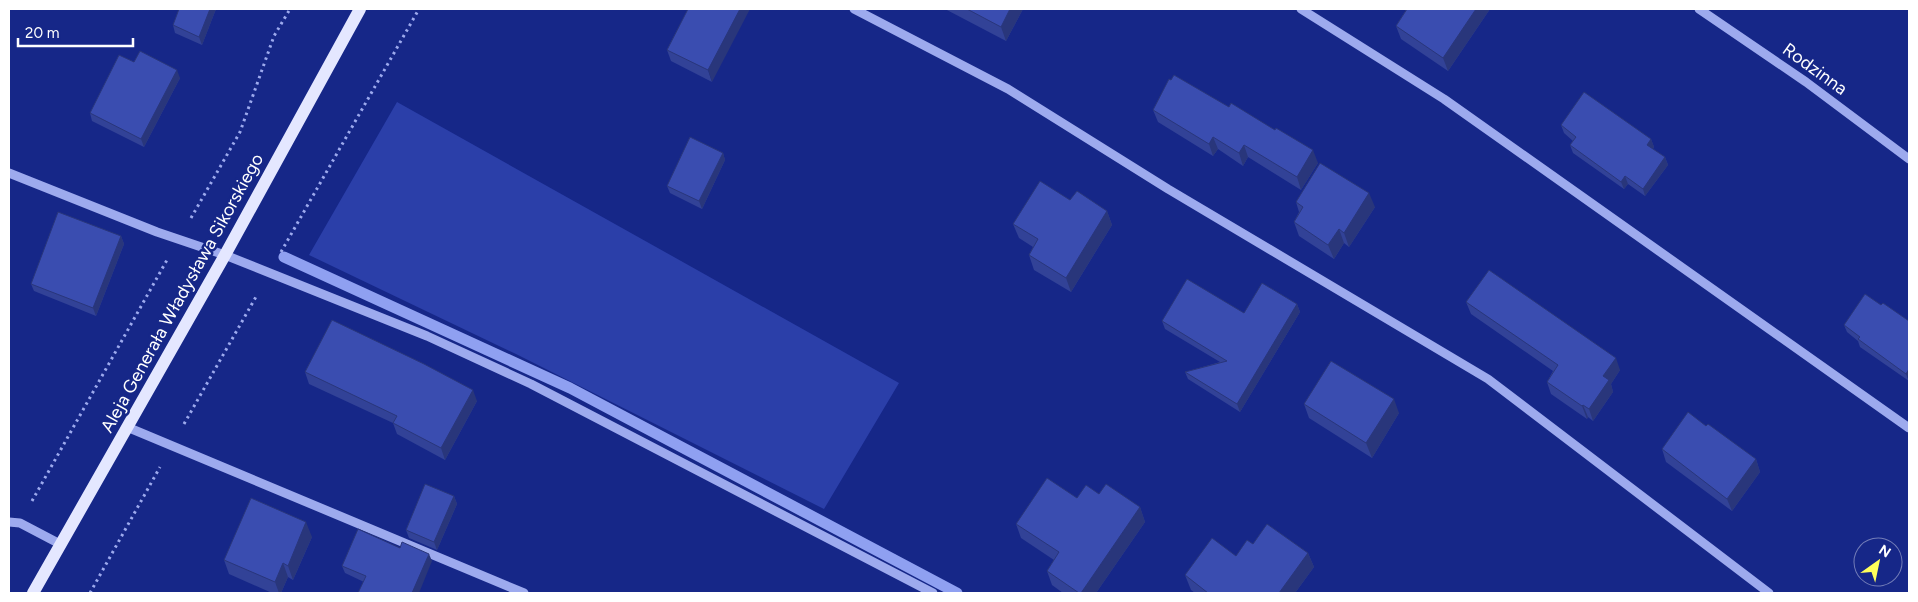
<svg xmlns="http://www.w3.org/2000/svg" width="1918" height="602" font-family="Figtree,sans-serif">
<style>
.green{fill:#2b3fa9}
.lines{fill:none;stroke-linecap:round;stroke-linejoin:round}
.stream{stroke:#8fa0f1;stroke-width:11}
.path{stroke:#9daaee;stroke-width:3;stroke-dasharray:2.5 4;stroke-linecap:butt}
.minor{stroke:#9daaee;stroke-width:9}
.major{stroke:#e4e7ff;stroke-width:12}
.wall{fill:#324297}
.shaded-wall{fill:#29367b}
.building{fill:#3a4db0;stroke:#29367b}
.labels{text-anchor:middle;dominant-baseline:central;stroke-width:5;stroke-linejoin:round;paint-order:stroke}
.street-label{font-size:18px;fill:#fff;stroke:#162788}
</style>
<rect width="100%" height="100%" fill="#162788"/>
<polygon class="green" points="397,102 899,383 824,509 516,354 309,255"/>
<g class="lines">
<polyline class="stream" points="284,257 570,388 957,593"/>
<g class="path">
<polyline points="191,218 240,132 274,36 290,9"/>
<polyline points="281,252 419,9"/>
<polyline points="184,424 257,295"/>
<polyline points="32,501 167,260"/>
<polyline points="90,593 160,467"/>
</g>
<g class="minor">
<polyline points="854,9 1008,89 1168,189 1488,379 1769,593"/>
<polyline points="1301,9 1444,99 1909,428"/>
<polyline points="1699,9 1806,82 1909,159"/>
<polyline points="9,173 157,232 225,255 427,336 531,384 933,593"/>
<polyline points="127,427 524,593"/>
<polyline points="9,522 20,523 60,544"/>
</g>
<polyline class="major" points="33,593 225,255 360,9"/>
</g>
<g class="wall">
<polygon points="216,9 202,45 175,33 173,25"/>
<polygon points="688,9 712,82 671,61 667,50"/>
<polygon points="945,9 1023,9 1006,41"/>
<polygon points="1406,9 1490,9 1448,71 1401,39 1396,26 1406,10"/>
<polygon points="134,62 180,78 144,147 92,121 90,113"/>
<polygon points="1153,110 1318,163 1301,190 1248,157 1243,166 1218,149 1213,156 1158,122"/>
<polygon points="1561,125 1651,139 1654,147 1653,149 1665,157 1668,165 1645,196 1628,184 1624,189 1573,153 1570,145 1573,141 1564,133"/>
<polygon points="723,153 725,160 702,209 670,193 667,186"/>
<polygon points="1070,200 1107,211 1112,225 1071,292 1034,270 1029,255 1033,247 1019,238 1013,224"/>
<polygon points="1296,202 1375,207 1349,247 1344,243 1334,259 1299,236 1294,222 1299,212"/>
<polygon points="121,236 124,244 96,316 34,291 31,284"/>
<polygon points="1466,302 1620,370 1611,384 1613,392 1593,421 1588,417 1587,419 1551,394 1547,382 1553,371 1471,314"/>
<polygon points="1297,304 1300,312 1240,412 1188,379 1185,372 1220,362 1165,329 1162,321 1244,313"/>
<polygon points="1881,305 1909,381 1860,347 1858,341 1847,332 1844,325"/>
<polygon points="305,372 477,401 445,460 397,434 393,423 309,384"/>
<polygon points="1304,404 1399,413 1372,458 1309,418"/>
<polygon points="1706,426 1756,459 1760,472 1732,511 1666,462 1662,449"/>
<polygon points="1099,494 1140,507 1145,522 1096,593 1063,593 1052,585 1047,571 1054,560 1021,538 1016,524 1077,498"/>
<polygon points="454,496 457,504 437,550 409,538 406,530"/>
<polygon points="312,537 293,580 288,577 281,593 272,593 229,574 224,560"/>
<polygon points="1253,544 1308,553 1314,567 1295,593 1195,593 1191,590 1185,575 1236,556"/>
<polygon points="400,548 432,561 364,582 345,573 342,566"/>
</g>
<g class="shaded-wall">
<polygon points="210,9 216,9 202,45 199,37"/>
<polygon points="740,9 750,9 712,82 708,70"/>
<polygon points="1010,9 1023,9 1006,41 1001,27"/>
<polygon points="1476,9 1490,9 1448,71 1443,58"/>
<polygon points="177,70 180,78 144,147 141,139"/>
<polygon points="1213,137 1218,149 1213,156 1209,144"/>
<polygon points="1651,139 1654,147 1650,153 1647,145"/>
<polygon points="1244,145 1248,157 1243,166 1239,153"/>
<polygon points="1313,150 1318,163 1301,190 1297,177"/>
<polygon points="723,153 725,160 702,209 699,201"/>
<polygon points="1665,157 1668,165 1645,196 1643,189"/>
<polygon points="1625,176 1628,184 1624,189 1621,182"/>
<polygon points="1369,193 1375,207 1349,247 1344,233"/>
<polygon points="1107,211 1112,225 1071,292 1066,278"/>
<polygon points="1339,229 1344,243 1334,259 1328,245"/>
<polygon points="121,236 124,244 96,316 93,308"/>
<polygon points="1297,304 1300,312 1240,412 1237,404"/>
<polygon points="1616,358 1620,370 1611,384 1613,392 1593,421 1589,409 1603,376"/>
<polygon points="1909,369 1909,381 1906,374"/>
<polygon points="473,390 477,401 445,460 441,448"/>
<polygon points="1394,399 1399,413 1372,458 1366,443"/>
<polygon points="1583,405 1588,417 1587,419 1582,406"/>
<polygon points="1756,459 1760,472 1732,511 1727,499"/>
<polygon points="454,496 457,504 437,550 434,542"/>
<polygon points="1140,507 1145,522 1096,593 1081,593"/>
<polygon points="306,522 312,537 293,580 288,566"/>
<polygon points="1308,553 1314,567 1295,593 1279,593"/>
<polygon points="429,554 432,561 419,593 412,593"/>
<polygon points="283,563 288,577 281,593 279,593 275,582"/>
</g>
<g class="building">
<polygon points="179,9 210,9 199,37 173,25"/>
<polygon points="688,9 740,9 708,70 667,50"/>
<polygon points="967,9 1010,9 1001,27"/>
<polygon points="1407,9 1476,9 1443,58 1396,26"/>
<polygon points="140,51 177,70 141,139 90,113 119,55 134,62"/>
<polygon points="1174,75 1229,107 1231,103 1275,130 1276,128 1313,150 1297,177 1244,145 1239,153 1213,137 1209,144 1153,110 1169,79 1171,80"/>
<polygon points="1584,92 1651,139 1647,145 1665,157 1643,189 1625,176 1621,182 1570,145 1576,137 1561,125"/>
<polygon points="690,137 723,153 699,201 667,186"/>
<polygon points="1320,163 1369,193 1344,233 1339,229 1328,245 1294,222 1303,207 1296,202"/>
<polygon points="1040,181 1070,200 1077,191 1107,211 1066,278 1029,255 1038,239 1013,224"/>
<polygon points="58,212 121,236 93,308 31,284"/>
<polygon points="1489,270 1616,358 1603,376 1609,380 1589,409 1583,405 1582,406 1547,382 1558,365 1466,302"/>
<polygon points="1187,279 1244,313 1262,283 1297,304 1237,404 1185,372 1227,361 1162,321"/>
<polygon points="1865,294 1881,305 1883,303 1909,321 1909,369 1906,374 1858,339 1860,337 1844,325"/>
<polygon points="332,320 424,364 473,390 441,448 393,423 397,416 305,372"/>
<polygon points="1331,361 1394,399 1366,443 1304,404"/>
<polygon points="1688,412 1706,426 1708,424 1756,459 1727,499 1662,449"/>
<polygon points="1047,478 1077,498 1086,485 1099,494 1106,484 1140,507 1081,593 1079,593 1047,571 1059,552 1016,524"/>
<polygon points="425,484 454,496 434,542 406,530"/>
<polygon points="251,498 306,522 288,566 283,563 275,582 224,560"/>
<polygon points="1267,524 1308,553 1279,593 1208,593 1185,575 1212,538 1236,556 1247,540 1253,544"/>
<polygon points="358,529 400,548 402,542 429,554 412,593 358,593 366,576 342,566"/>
</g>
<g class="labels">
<g class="street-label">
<text transform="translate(1815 69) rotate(36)">Rodzinna</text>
<text transform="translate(182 293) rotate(-61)">Aleja Generała Władysława Sikorskiego</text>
</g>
</g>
<rect width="1918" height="602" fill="none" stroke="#ffffff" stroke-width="20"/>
<g transform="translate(1878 562) rotate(33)"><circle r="24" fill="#162788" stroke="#737db8"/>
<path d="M0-4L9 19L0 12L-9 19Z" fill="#ffff5a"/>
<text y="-8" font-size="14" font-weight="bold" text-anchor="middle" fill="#ffffff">N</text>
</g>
<path d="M18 38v8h115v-8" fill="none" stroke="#ffffff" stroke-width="2.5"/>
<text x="25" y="38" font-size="15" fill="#ffffff" stroke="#162788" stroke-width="4" paint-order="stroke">20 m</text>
</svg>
